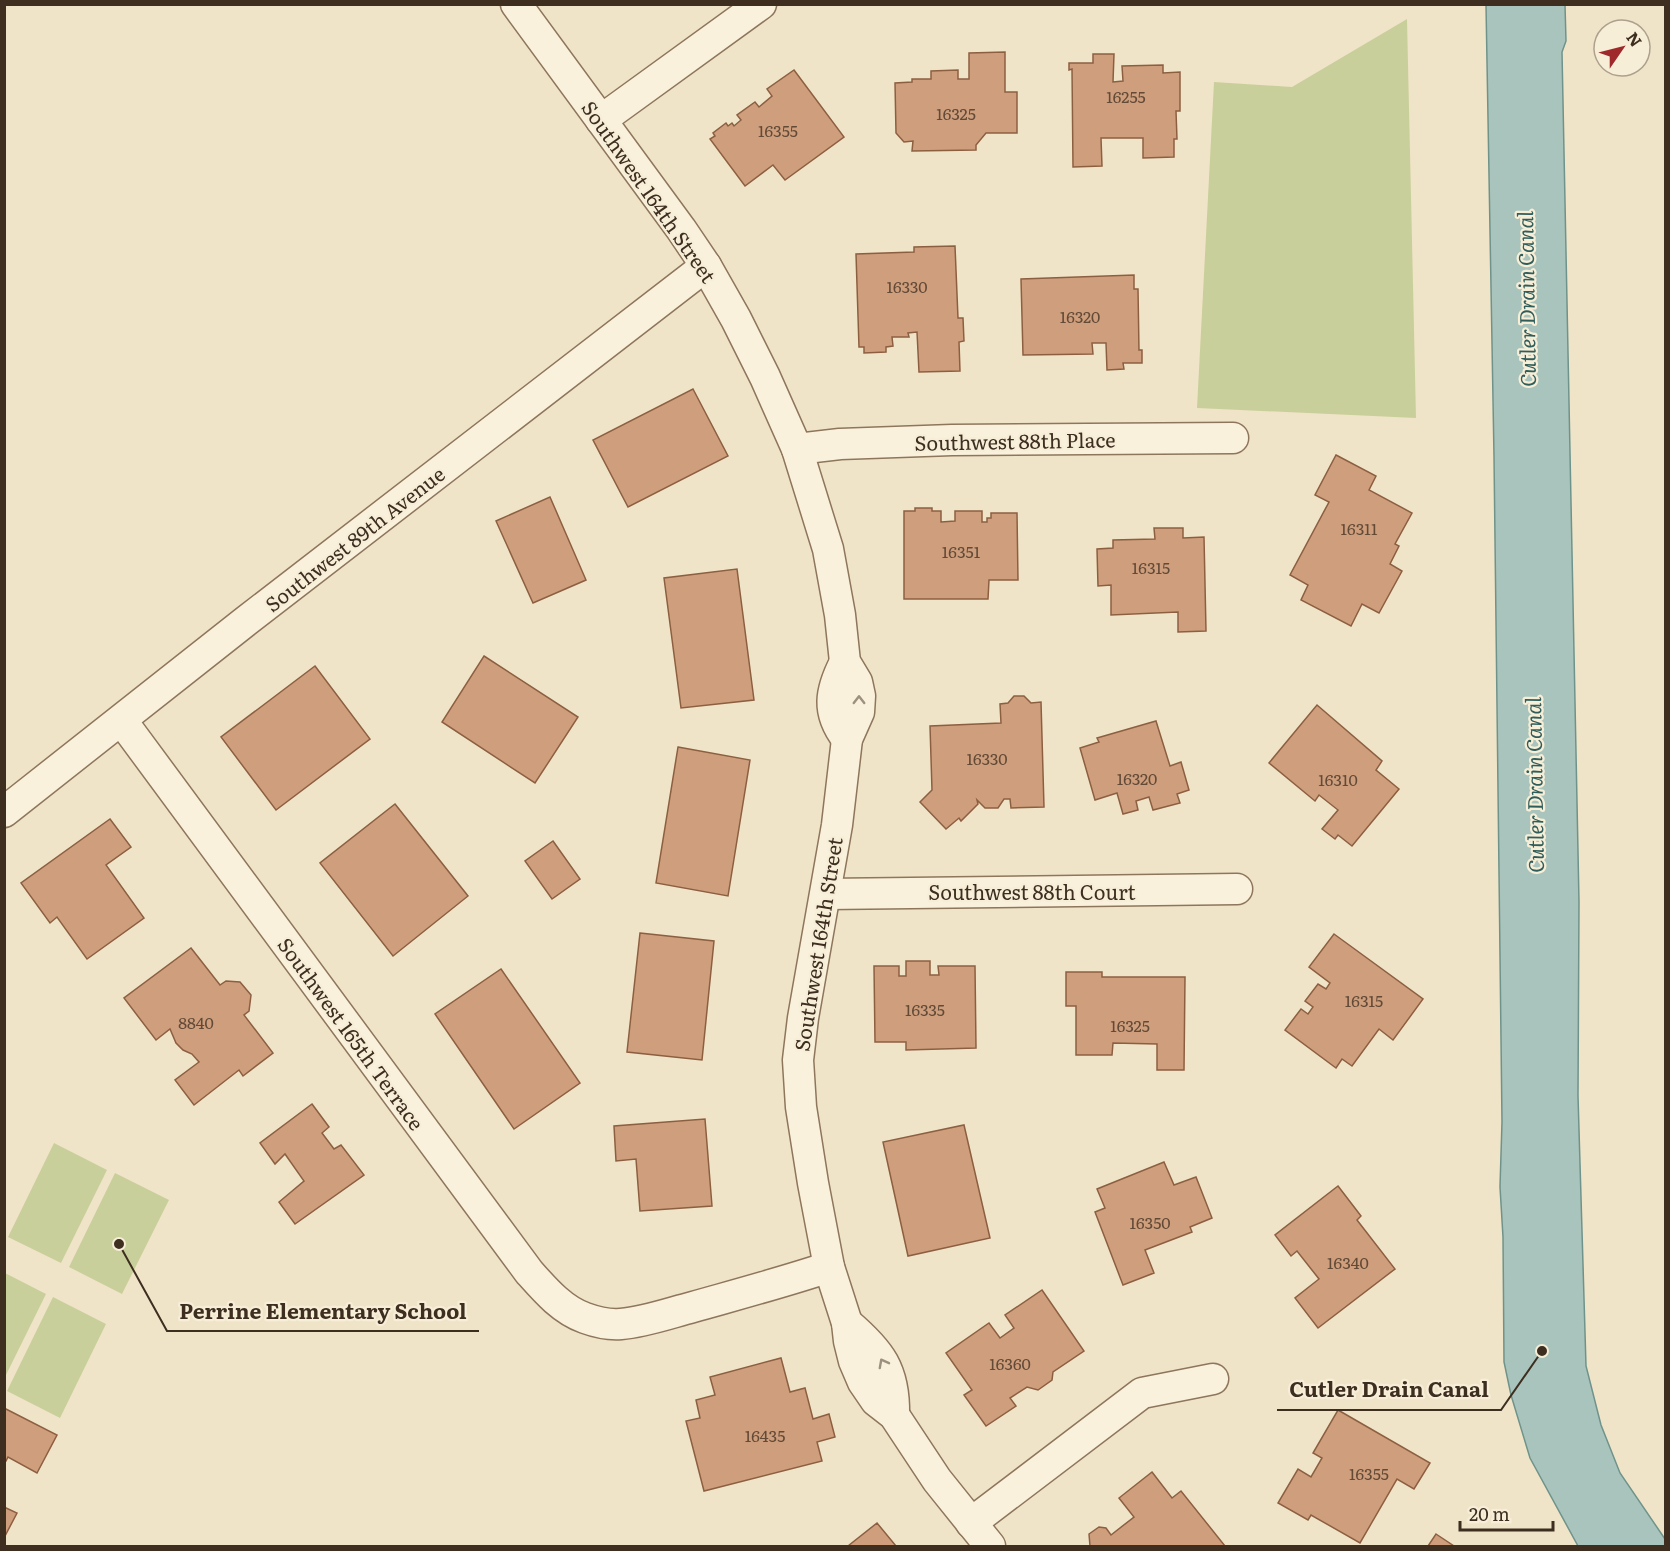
<svg xmlns="http://www.w3.org/2000/svg" width="1670" height="1551" font-family="Literata,serif">
<style>
.green{fill:#c9cf9b}
.water{fill:#a9c4bc;stroke:#6f938a;stroke-width:1.5}
.building{fill:#cf9f7d;stroke:#8d5f41;stroke-width:1.5}
.lines{fill:none;stroke-linecap:round;stroke-linejoin:round}
.minor-casing{stroke:#8d765c;stroke-width:33}
.minor{stroke:#faf1dc;stroke-width:30}
.oneway{stroke:#9c907e}
.labels{text-anchor:middle;dominant-baseline:central;stroke-width:4.5;stroke-linejoin:round;paint-order:stroke}
.number-label{font-size:16px;fill:#624a37}
.street-label{font-size:20px;fill:#3d2e20;stroke:#f7eed8}
.water-label{font-size:21px;font-style:italic;fill:#2f5d5a;stroke:#f7eed8}
.leader{fill:none;stroke:#3d2e20;stroke-width:2}
.callout-dot{fill:#3d2e20;stroke:#f7eed8;stroke-width:2}
.callout-label{font-size:21px;text-anchor:middle;font-weight:bold;fill:#3d2e20;stroke:#f7eed8;stroke-width:4.5;stroke-linejoin:round;paint-order:stroke}
</style>
<rect width="100%" height="100%" fill="#f0e4c8"/>
<g class="green">
<polygon points="1407,19 1416,418 1197,408 1214,82 1292,87"/>
<polygon points="54,1143 107,1170 61,1263 8,1237"/>
<polygon points="115,1173 169,1200 122,1294 69,1267"/>
<polygon points="5,1273 46,1294 5,1377"/>
<polygon points="53,1297 106,1324 60,1418 7,1391"/>
</g>
<polygon class="water" points="1486,5 1565,5 1566,41 1562,52 1579,902 1578,1096 1586,1366 1601,1425 1620,1473 1665,1539 1665,1546 1578,1546 1530,1458 1511,1395 1504,1362 1503,1237 1500,1187 1502,1122 1494,456"/>
<g class="building">
<polygon points="1005,52 1005,92 1017,92 1017,133 986,133 976,145 976,150 912,151 913,141 904,142 896,133 895,83 912,82 912,79 931,79 931,71 958,70 958,79 969,79 969,53"/>
<polygon points="1093,54 1114,54 1113,82 1123,81 1122,66 1163,65 1163,73 1180,72 1180,111 1176,111 1177,139 1174,139 1174,157 1143,158 1143,138 1101,138 1102,166 1073,167 1072,69 1069,70 1069,63 1093,63"/>
<polygon points="794,70 844,137 785,180 773,165 745,186 710,139 715,136 713,133 726,123 728,126 732,123 734,126 741,120 737,115 755,102 759,107 772,96 767,89"/>
<polygon points="955,246 958,318 963,318 964,341 959,342 960,371 919,372 917,332 908,333 909,337 892,337 893,346 886,347 886,352 864,353 864,347 859,347 856,254 914,252 914,247"/>
<polygon points="1134,275 1134,289 1138,289 1139,350 1142,350 1142,363 1123,363 1124,369 1107,370 1106,343 1092,343 1093,354 1023,355 1021,279"/>
<polygon points="693,389 728,456 628,507 593,440"/>
<polygon points="1336,455 1376,476 1369,490 1412,513 1395,544 1399,546 1390,564 1402,571 1379,613 1362,604 1351,626 1301,600 1308,585 1290,575 1329,502 1315,495"/>
<polygon points="550,497 586,580 533,603 496,521"/>
<polygon points="915,508 932,508 932,511 941,511 941,522 955,521 955,511 982,511 982,522 987,522 987,518 991,518 991,513 1017,513 1018,580 989,580 988,599 904,599 904,511 915,511"/>
<polygon points="1154,528 1183,528 1183,538 1204,537 1206,631 1178,632 1178,612 1111,615 1111,585 1098,586 1097,549 1113,548 1113,540 1155,539"/>
<polygon points="737,569 754,700 681,708 664,578"/>
<polygon points="484,656 578,717 535,783 442,722"/>
<polygon points="315,666 370,739 276,810 221,737"/>
<polygon points="1014,696 1024,696 1031,703 1041,702 1044,807 1011,808 1010,799 1004,799 998,808 985,808 977,800 978,804 961,821 959,818 946,829 920,802 932,790 930,726 1001,723 1000,704 1008,703"/>
<polygon points="1317,705 1382,761 1376,770 1399,789 1352,846 1338,835 1335,839 1322,829 1338,810 1319,795 1315,801 1269,763"/>
<polygon points="1156,721 1170,766 1181,762 1189,790 1177,794 1180,803 1153,810 1149,797 1136,801 1138,810 1123,814 1117,793 1095,800 1080,748 1099,742 1097,738"/>
<polygon points="678,747 750,760 728,896 656,883"/>
<polygon points="395,804 468,896 393,956 320,863"/>
<polygon points="110,819 131,847 106,865 144,918 87,959 57,917 50,923 21,883"/>
<polygon points="553,841 580,879 552,899 525,861"/>
<polygon points="640,933 714,941 702,1060 627,1052"/>
<polygon points="1334,934 1423,999 1393,1040 1379,1029 1352,1066 1342,1059 1336,1068 1285,1030 1301,1009 1308,1014 1313,1007 1305,1001 1318,984 1326,989 1330,983 1309,967"/>
<polygon points="191,948 220,985 226,981 240,982 251,995 249,1011 244,1015 273,1053 243,1076 239,1070 194,1105 175,1080 199,1062 192,1054 183,1050 176,1043 170,1029 156,1040 124,998"/>
<polygon points="906,961 930,961 930,975 939,975 938,966 975,966 976,1048 906,1050 906,1042 875,1042 874,966 899,966 899,976 906,976"/>
<polygon points="501,969 580,1083 514,1129 435,1014"/>
<polygon points="1066,972 1102,972 1102,977 1185,977 1184,1070 1157,1070 1157,1044 1113,1043 1112,1055 1076,1055 1076,1006 1066,1006"/>
<polygon points="312,1104 329,1127 322,1133 334,1149 341,1145 364,1175 295,1224 279,1202 304,1181 285,1154 275,1164 260,1143"/>
<polygon points="705,1119 712,1206 640,1211 636,1159 616,1161 614,1126"/>
<polygon points="964,1125 990,1238 908,1256 883,1142"/>
<polygon points="1164,1162 1174,1185 1196,1177 1212,1218 1190,1227 1192,1232 1145,1250 1154,1273 1123,1285 1095,1212 1105,1208 1097,1189"/>
<polygon points="1338,1186 1361,1216 1357,1220 1395,1269 1318,1328 1295,1298 1319,1279 1297,1251 1291,1256 1275,1235"/>
<polygon points="1042,1290 1084,1351 1053,1372 1052,1380 1038,1390 1027,1387 1010,1398 1016,1406 986,1426 964,1395 972,1390 946,1353 989,1323 1000,1338 1014,1328 1005,1315"/>
<polygon points="781,1358 790,1392 805,1388 813,1419 829,1414 835,1437 817,1442 822,1461 704,1491 686,1421 700,1418 696,1400 715,1395 710,1377"/>
<polygon points="4,1408 57,1435 37,1473 8,1457 6,1461 4,1460"/>
<polygon points="1338,1410 1430,1463 1414,1489 1397,1479 1360,1543 1311,1515 1308,1520 1278,1503 1298,1469 1311,1477 1322,1458 1313,1453"/>
<polygon points="1152,1472 1172,1498 1181,1491 1225,1546 1090,1546 1089,1534 1099,1527 1106,1528 1111,1535 1134,1517 1119,1498"/>
<polygon points="4,1507 17,1513 4,1538"/>
<polygon points="877,1523 896,1546 848,1546"/>
<polygon points="1436,1534 1454,1546 1428,1546"/>
</g>
<g class="lines">
<g class="minor-casing">
<g id="minor">
<polyline points="516,4 681,229 706,266 736,319 765,377 797,449 828,549 840,615 845,662 857,682 860,696 859,712 847,739 837,825 803,1018 798,1060 801,1107 813,1183 829,1267 847,1323 849,1341 854,1361 863,1382 876,1401 894,1415 937,1480 990,1546"/>
<polyline points="601,120 761,4"/>
<polyline points="797,449 840,444 952,440 1233,438"/>
<path d="M845,662c-15,29 -19,50 2,77"/>
<path d="M122,721l407,551c16,18 33,38 56,46 11,4 24,7 36,6 24,-2 49,-11 72,-17 46,-13 91,-25 136,-40"/>
<polyline points="4,812 246,621 706,266"/>
<polyline points="826,894 1237,889"/>
<path d="M847,1323c33,28 48,47 47,92"/>
<polyline points="971,1523 1142,1393 1213,1379"/>
</g>
</g>
<use href="#minor" class="minor"/>
</g>
<defs><path id="oneway-chevron" d="M-2-3.5L2.5 0L-2 3.5" fill="none" stroke-width="1.6" stroke-linecap="round" stroke-linejoin="round" transform="scale(1.5)"/></defs>
<g class="oneway">
<use href="#oneway-chevron" transform="translate(859 700) rotate(-90)"/>
<use href="#oneway-chevron" transform="translate(883 1363) rotate(-118)"/>
</g>
<g class="labels">
<g class="number-label">
<text x="1126" y="96">16255</text>
<text x="956" y="113">16325</text>
<text x="778" y="130">16355</text>
<text x="907" y="286">16330</text>
<text x="1080" y="316">16320</text>
<text x="1359" y="528">16311</text>
<text x="961" y="551">16351</text>
<text x="1151" y="567">16315</text>
<text x="987" y="758">16330</text>
<text x="1137" y="778">16320</text>
<text x="1338" y="779">16310</text>
<text x="1364" y="1000">16315</text>
<text x="925" y="1009">16335</text>
<text x="196" y="1022">8840</text>
<text x="1130" y="1025">16325</text>
<text x="1150" y="1222">16350</text>
<text x="1348" y="1262">16340</text>
<text x="1010" y="1363">16360</text>
<text x="765" y="1435">16435</text>
<text x="1369" y="1473">16355</text>
</g>
<g class="street-label">
<text transform="translate(650 191) rotate(55)">Southwest 164th Street</text>
<text transform="translate(1015 440) rotate(-1)">Southwest 88th Place</text>
<text transform="translate(354 538) rotate(-38)">Southwest 89th Avenue</text>
<text x="1032" y="891">Southwest 88th Court</text>
<text transform="translate(817 944) rotate(-81)">Southwest 164th Street</text>
<text transform="translate(352 1033) rotate(54)">Southwest 165th Terrace</text>
</g>
<g class="water-label">
<text transform="translate(1525 299) rotate(-91)">Cutler Drain Canal</text>
<text transform="translate(1533 785) rotate(-91)">Cutler Drain Canal</text>
</g>
</g>
<path class="leader" d="M119 1244L167 1331H479M1542 1351L1501 1410H1277"/>
<g class="callout-dot">
<circle cx="119" cy="1244" r="6"/>
<circle cx="1542" cy="1351" r="6"/>
</g>
<g class="callout-label">
<text x="323" y="1319">Perrine Elementary School</text>
<text x="1389" y="1397">Cutler Drain Canal</text>
</g>
<rect width="1670" height="1551" fill="none" stroke="#3d2e20" stroke-width="12"/>
<g transform="translate(1622 48) rotate(55)"><circle r="28" fill="#f7eed8" stroke="#ada18e" stroke-width="1.5"/>
<path d="M0-4.5L10 22L0 15L-10 22Z" fill="#9e2a2b"/>
<text y="-9" font-size="16" font-weight="bold" text-anchor="middle" fill="#3d2e20">N</text>
</g>
<path d="M1460 1521v9h93v-9" fill="none" stroke="#3d2e20" stroke-width="3"/>
<text x="1469" y="1521" font-size="18" fill="#3d2e20" stroke="#f7eed8" stroke-width="4.5" paint-order="stroke">20 m</text>
</svg>
